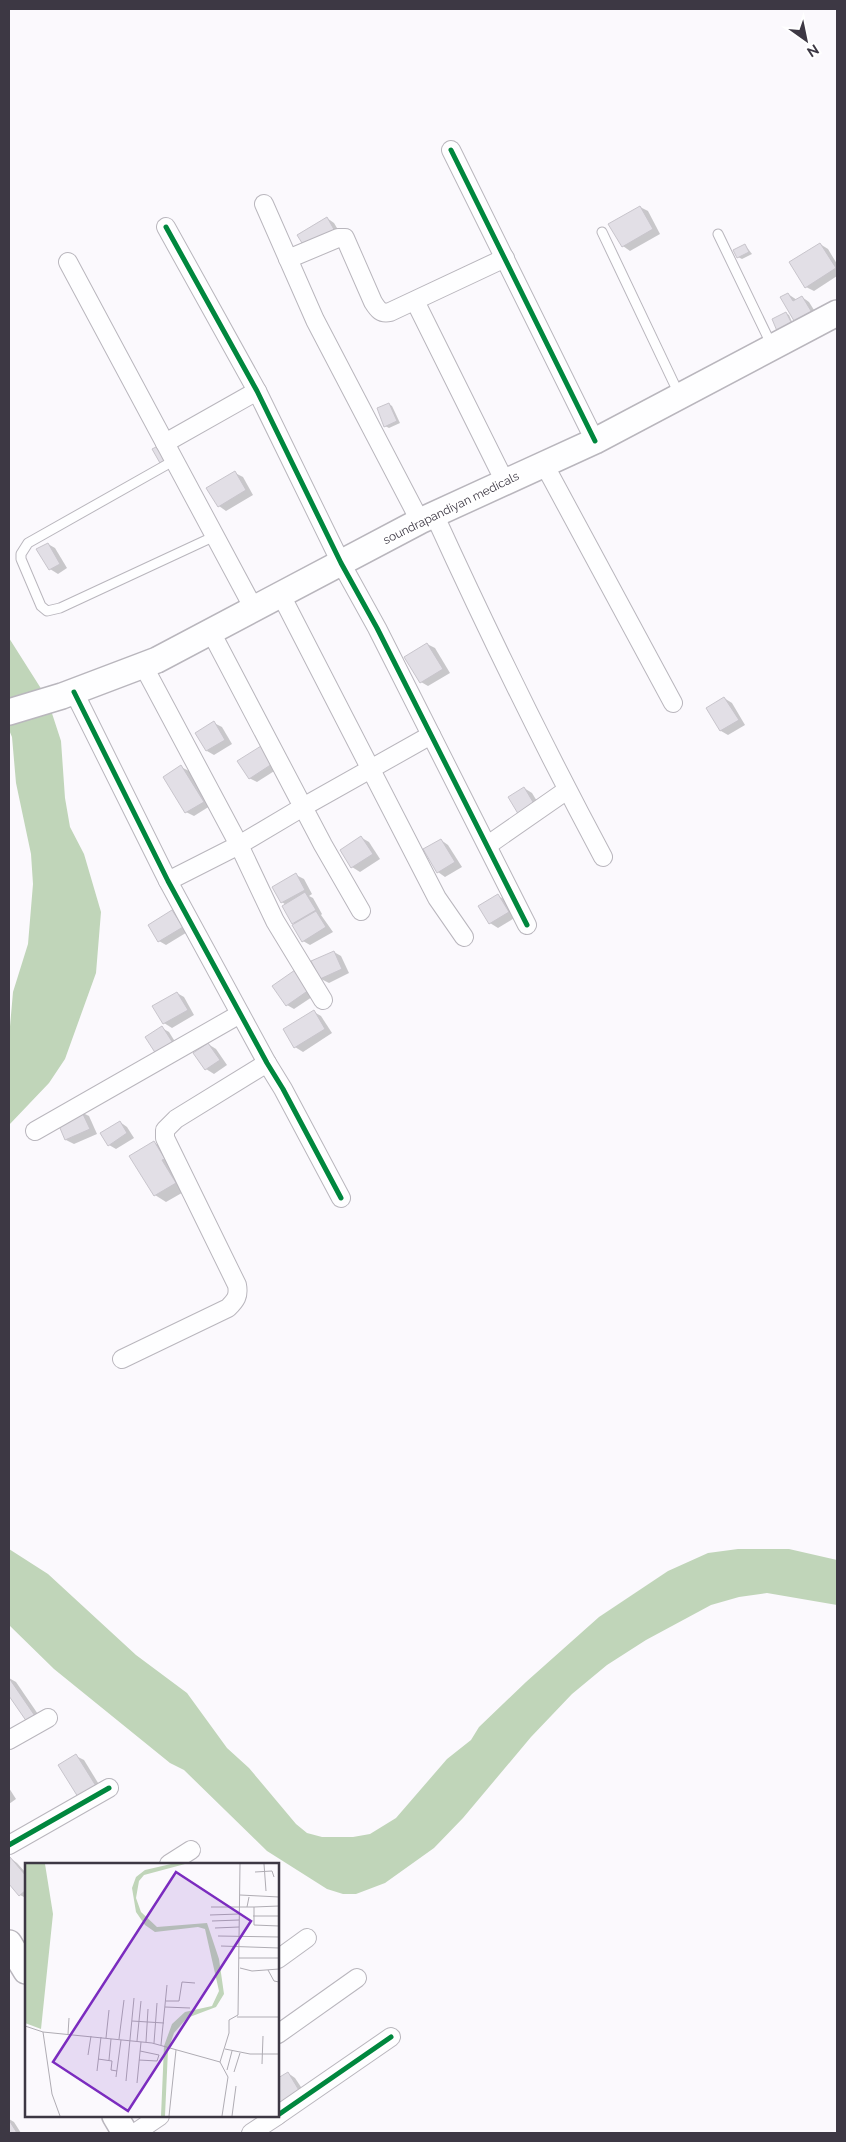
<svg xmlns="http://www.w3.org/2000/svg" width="846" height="2142" font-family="Raleway,sans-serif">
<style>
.water{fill:#c0d5b9}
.shadow{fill:#0003}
.building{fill:#e2dfe6;stroke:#c8c5cc}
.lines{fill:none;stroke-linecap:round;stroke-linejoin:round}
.lane-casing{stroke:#b9b6bd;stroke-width:11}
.street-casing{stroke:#b9b6bd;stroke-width:20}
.secondary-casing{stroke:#b9b6bd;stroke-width:28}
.lane{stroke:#fefeff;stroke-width:9}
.street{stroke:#fefeff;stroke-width:18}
.secondary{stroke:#fefeff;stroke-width:25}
.cycleway-casing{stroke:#fff;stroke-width:8}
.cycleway{stroke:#00873e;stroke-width:5}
.labels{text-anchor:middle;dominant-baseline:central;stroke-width:4.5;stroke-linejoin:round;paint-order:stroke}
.street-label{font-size:12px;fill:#3d3844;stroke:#fff}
.inset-road{fill:none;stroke:#afacb3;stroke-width:1}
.view{fill:#7b2cbf;fill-opacity:0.15;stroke:#7b2cbf;stroke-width:2.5}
.inset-edge{fill:none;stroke:#3d3844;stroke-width:2.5}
</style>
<rect width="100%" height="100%" fill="#fbf9fd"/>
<g class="water">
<polygon points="9,638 47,698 61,741 65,798 70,827 84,854 101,912 96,973 65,1059 49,1083 9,1125 9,1038 13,992 28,944 33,884 31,854 16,783 12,737 9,730"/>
<polygon points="9,1549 48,1574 136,1655 187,1693 227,1748 249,1768 296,1824 307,1833 322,1837 353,1837 370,1834 396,1818 447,1759 471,1740 479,1727 526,1682 599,1617 668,1571 708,1553 738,1549 789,1549 837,1560 837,1605 767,1593 739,1597 711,1605 646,1640 607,1665 572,1694 531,1737 463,1818 434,1848 385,1883 356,1894 343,1894 327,1889 267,1851 184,1770 170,1763 54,1669 9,1625"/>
</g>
<g class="shadow">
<polygon points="640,207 648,211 660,234 630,251 623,246"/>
<polygon points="327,218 334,223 343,238 315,254"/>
<polygon points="820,244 828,249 837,264 837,276 814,291 806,287"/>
<polygon points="745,245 752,254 742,259 738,257"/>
<polygon points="788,294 797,300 802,297 809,302 824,326 782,297"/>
<polygon points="786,313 789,315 794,326 782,332"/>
<polygon points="389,404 392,406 400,423 389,428 385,426"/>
<polygon points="235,473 243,477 253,495 226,511 219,506"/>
<polygon points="48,544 55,548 67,568 58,574 50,569"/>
<polygon points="427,644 435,648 450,673 428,686 421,682"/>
<polygon points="724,698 732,703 745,725 728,735 721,731 707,709"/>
<polygon points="214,723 222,727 232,744 214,755 207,751"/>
<polygon points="261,748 279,768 257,782 249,778"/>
<polygon points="181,767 189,771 210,806 194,816 186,812"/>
<polygon points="524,788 532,793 543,811 510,797"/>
<polygon points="362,838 369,842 380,859 360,872 352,867 341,851"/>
<polygon points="441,840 448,845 462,867 445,877 438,872"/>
<polygon points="296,875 304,879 312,894 309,896 313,898 322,914 321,915 333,932 310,945 303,941 286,905 282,902 274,888"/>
<polygon points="498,896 506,900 516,917 498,928 490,923 480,907"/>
<polygon points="172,911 180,916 189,931 166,945 159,941"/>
<polygon points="334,952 341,956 349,973 329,983 321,979 313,962"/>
<polygon points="302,976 315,995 294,1009 287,1005"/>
<polygon points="177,993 184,997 194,1015 172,1028 164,1023 154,1006"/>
<polygon points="314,1012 321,1016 332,1033 303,1052 295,1047"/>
<polygon points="162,1028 169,1032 179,1048 164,1057"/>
<polygon points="208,1044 216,1049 227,1065 214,1074 206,1069 195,1053"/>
<polygon points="81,1112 89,1116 97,1134 74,1144 66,1140 59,1122"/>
<polygon points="120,1122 127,1127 134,1138 116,1149 109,1145"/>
<polygon points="154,1143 166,1149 187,1190 166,1202 155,1195"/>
<polygon points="9,1678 16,1682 42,1720 28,1721 9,1693"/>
<polygon points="76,1756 84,1760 103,1791 86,1801"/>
<polygon points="9,1788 16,1799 9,1804"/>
<polygon points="10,1858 17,1863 26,1873 26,1898 20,1895 9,1882"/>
<polygon points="288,2073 295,2078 307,2096 281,2103 278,2097 278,2080"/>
<polygon points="9,2119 14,2122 21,2133 9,2133"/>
</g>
<g class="building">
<polygon points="640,206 653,229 622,247 608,224"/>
<polygon points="327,217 336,233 307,251 297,235"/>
<polygon points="820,243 836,268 805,288 789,262"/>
<polygon points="745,244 749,252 737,258 733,250"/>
<polygon points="788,293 793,301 802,296 817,321 800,331 780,297"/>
<polygon points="786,312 792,324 777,331 772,319"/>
<polygon points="389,403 397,421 384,427 377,408"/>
<polygon points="164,443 172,457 160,463 152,449"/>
<polygon points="235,471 246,490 218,507 206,488"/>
<polygon points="48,543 60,564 49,570 36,549"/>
<polygon points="427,643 443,669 420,683 404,657"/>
<polygon points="724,697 739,720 720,731 706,708"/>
<polygon points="214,721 225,740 206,751 195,733"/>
<polygon points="261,746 272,764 249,779 237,761"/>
<polygon points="181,765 204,802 185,813 163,777"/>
<polygon points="524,787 536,807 520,817 508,797"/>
<polygon points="361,836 373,854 351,868 340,850"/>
<polygon points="441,839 455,862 437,873 423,849"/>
<polygon points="296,873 305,890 281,903 272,887"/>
<polygon points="305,892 316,910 292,924 282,906"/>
<polygon points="498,894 509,912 489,924 478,906"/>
<polygon points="172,910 183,927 158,942 148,925"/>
<polygon points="316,911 326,927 302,942 292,925"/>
<polygon points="334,951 342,969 320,979 311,961"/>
<polygon points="295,970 309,990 286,1006 272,986"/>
<polygon points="177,992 188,1010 163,1024 152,1006"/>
<polygon points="314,1010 325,1029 294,1048 283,1029"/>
<polygon points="162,1026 173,1043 156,1054 145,1037"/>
<polygon points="208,1043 220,1060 205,1070 193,1053"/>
<polygon points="81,1110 90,1129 65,1140 57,1121"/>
<polygon points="120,1121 127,1133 108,1146 100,1133"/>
<polygon points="154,1141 165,1159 162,1160 176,1183 154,1196 129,1156"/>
<polygon points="9,1678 35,1716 27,1722 9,1696"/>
<polygon points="76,1754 96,1786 78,1797 58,1765"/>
<polygon points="10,1857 26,1876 26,1890 19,1896 9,1884"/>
<polygon points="288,2072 300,2092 280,2104 278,2099 278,2078"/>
<polygon points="9,2120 17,2133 9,2133"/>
</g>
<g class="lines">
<g class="lane-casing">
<g id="lane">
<polyline points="602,232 679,394"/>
<polyline points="718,234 772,346"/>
<polyline points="175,460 28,543 21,554 21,559 41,606 47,611 60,608 215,536"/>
</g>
</g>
<g class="street-casing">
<g id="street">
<polyline points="451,150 595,441"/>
<polyline points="264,204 315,320 420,521"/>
<polyline points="166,227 257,391 341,563 377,628 527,925"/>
<path d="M288,259l50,-21h7l28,64c5,8 8,12 17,10l115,-54"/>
<polyline points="68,262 254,609"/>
<polyline points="415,301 505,482"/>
<polyline points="165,443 257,391"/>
<polyline points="544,464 673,703"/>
<path d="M434,514c53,116 109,231 169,343"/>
<polyline points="281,595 437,898 464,937"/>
<polyline points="211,632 323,845 361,911"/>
<polyline points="143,665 239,845 275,921 323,1000"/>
<polyline points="74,692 168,881 267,1063 283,1089 341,1198"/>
<polyline points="488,845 567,790"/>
<polyline points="168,881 239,845 303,807 431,735"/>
<polyline points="35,1131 240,1014"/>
<path d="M122,1359l106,-51c8,-8 11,-12 9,-23l-72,-147v-8l11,-11 91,-56"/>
<polyline points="9,1740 48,1718"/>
<polyline points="9,1845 109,1788"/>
<polyline points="169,1864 191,1850"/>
<polyline points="278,1959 307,1938"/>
<polyline points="278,2034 357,1978"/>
<polyline points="278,2115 391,2037"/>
<polyline points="135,2133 160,2116"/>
<polyline points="251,2133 277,2116"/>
</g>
</g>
<g class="secondary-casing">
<g id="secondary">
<polyline points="9,712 62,696 157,660 420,521 595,441 837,313"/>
<polyline points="9,1943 26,1971"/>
<polyline points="115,2116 125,2133"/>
</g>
</g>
<use href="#lane" class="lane"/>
<use href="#street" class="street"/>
<use href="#secondary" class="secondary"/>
<g class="cycleway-casing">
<g id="cycleway">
<polyline points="451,150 595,441"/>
<polyline points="166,227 257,391 341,563 377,628 527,925"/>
<polyline points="74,692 168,881 267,1063 283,1089 341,1198"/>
<polyline points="9,1845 109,1788"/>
<polyline points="278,2115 391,2037"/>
</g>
</g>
<use href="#cycleway" class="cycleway"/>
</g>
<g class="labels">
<g class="street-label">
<text transform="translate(451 508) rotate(-26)">soundrapandiyan medicals</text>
</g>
</g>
<g transform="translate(25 1863)">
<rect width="254" height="254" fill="#fbf9fd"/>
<path d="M0,1h20l8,50 -12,115 -16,-6zM146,1h14l-41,11 -5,6 -3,17 5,14 16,15 50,-4 12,36 5,35 -8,13 -29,11 -13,15 -6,17 -3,66h-4l3,-70 8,-22 13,-12 27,-6 7,-15 -14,-62 -7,-2 -43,5 -10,-7 -9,-13 -4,-24 4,-11 9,-7z" fill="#c0d5b9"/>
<path class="inset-road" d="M239,1l2,27M230,9l17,-1 2,6M215,32l39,2M186,44h36l2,-10M222,44h7v18l25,1M229,44l25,-1M185,52l29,-1M228,53h26M187,58l27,-1M190,65l24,-1M193,73l61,1M196,83l58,2M214,95h40M215,105l12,3 27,-2M243,107l6,11 5,1M141,138h13l3,-19 13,1M140,144l25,1M212,154h42M107,158l32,2M0,163l18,6 109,11 68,19 9,-29v-13l9,-5 2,-151M18,169l9,62 8,22M43,171l1,-16M81,175l3,-28M94,176l5,-39M112,178l4,-40M121,179l2,-33M129,180l3,-40M136,182l6,-60M200,186l25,5h29M63,192l3,-19M73,196l14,2 -1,9 6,1M84,197l2,-21M114,197l18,1 2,-6 -19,-4M195,199l8,15 -6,39M237,201l1,-28M202,207l5,-19M72,208l4,-34M209,209l6,-19M91,214l5,-37M101,218l8,-83M112,220l4,-41M144,253l7,-66M207,253l4,-30"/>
<path class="view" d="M151,9l75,49 -123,190 -75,-49z"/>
<rect width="254" height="254" class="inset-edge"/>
</g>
<rect width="846" height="2142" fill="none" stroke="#3d3844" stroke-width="20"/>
<g transform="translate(806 40) rotate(147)" stroke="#ffffff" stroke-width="4" paint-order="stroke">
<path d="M0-4L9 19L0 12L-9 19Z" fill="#3d3844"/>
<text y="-8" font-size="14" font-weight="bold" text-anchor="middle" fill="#3d3844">N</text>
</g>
</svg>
